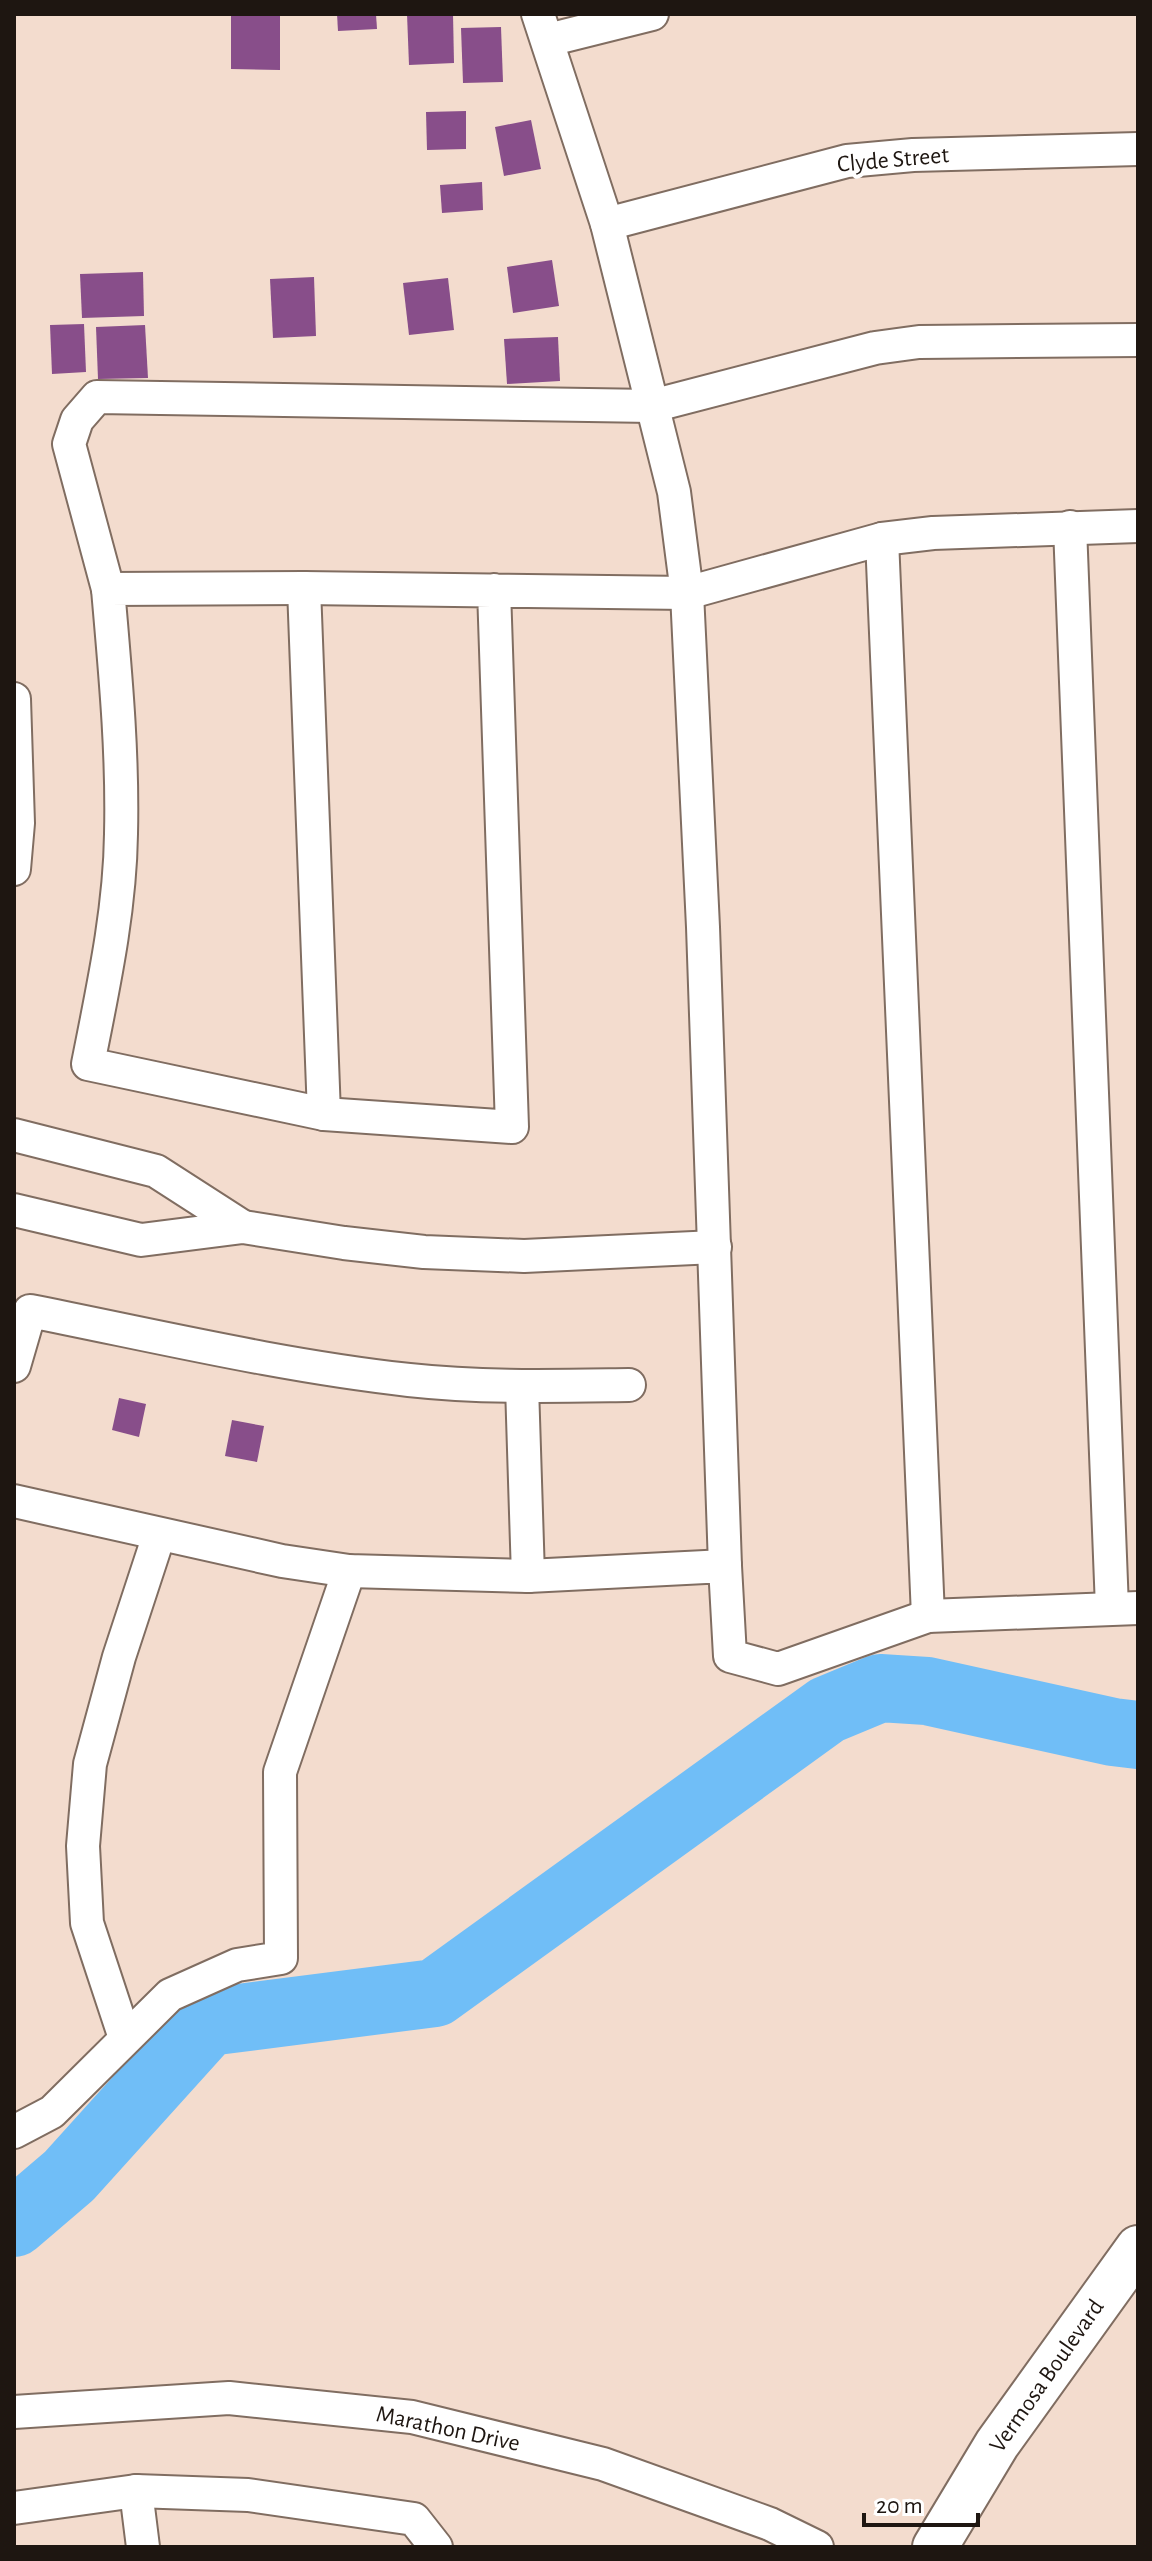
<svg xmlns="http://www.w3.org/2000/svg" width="1152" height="2561" font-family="'Alegreya Sans',sans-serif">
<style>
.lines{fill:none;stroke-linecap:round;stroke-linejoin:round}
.river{stroke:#70bef7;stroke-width:68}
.building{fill:#884e8a}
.street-casing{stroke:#806d61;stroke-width:36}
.secondary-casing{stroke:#806d61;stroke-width:48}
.street{stroke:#fff;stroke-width:32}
.secondary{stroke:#fff;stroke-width:44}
.labels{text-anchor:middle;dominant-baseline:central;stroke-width:8;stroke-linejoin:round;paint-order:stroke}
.street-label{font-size:24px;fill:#1e1611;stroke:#fff}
</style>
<rect width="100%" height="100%" fill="#f3dcce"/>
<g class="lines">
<polyline class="river" points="14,2223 69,2176 208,2022 435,1993 827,1710 880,1688 927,1691 1113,1732 1138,1735"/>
</g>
<g class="building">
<polygon points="231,14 280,14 280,70 231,69"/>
<polygon points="337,14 376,14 377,29 338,31"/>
<polygon points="407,14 453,14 454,63 409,65"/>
<polygon points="501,27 503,82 463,83 461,28"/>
<polygon points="466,111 466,149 427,150 426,112"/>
<polygon points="531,120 541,169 504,176 495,127"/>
<polygon points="482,182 483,210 442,213 440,185"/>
<polygon points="552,260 559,306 513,313 507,267"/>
<polygon points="143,272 144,316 82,318 80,274"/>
<polygon points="314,277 316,336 273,338 270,279"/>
<polygon points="448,278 454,330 409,335 403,283"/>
<polygon points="84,324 86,372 52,374 50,325"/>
<polygon points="145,325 148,378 98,379 96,327"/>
<polygon points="558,337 560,381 507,384 504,339"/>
<polygon points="119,1398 146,1404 139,1437 112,1430"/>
<polygon points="232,1420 264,1426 257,1462 225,1456"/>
</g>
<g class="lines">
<g class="street-casing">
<g id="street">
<polyline points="538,14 607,224 674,492 687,593 703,927 725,1566"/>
<polyline points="548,40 652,14"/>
<polyline points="607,224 847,161 913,155 1138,149"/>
<polyline points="1070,527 1112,1608"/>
<polyline points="882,539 928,1616"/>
<polyline points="304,588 324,1114"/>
<polyline points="108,589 69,444 77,420 97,397 652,406 875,348 919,342 1138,340"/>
<path d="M494,590l18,537 -188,-13 -236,-50c15,-76 32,-153 33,-230 2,-82 -6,-164 -13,-245l196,-1 383,5 195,-54 51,-6 205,-7"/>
<polyline points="14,699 18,823 14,869"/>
<polyline points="14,1135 156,1171 243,1227"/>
<polyline points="14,1210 141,1240 243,1227 344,1243 424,1252 524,1256 715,1247"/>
<path d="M14,1366l16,-55c126,25 252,55 379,69 73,8 147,6 220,5"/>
<polyline points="522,1386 528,1576"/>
<polyline points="14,1501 282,1561 349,1571 528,1576 725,1566 730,1656 778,1669 928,1616 1138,1608"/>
<polyline points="125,2038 87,1923 83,1846 90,1764 119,1657 159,1535"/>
<polyline points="14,2132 52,2112 170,1995 237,1965 281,1958 280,1772 349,1571"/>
<polyline points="14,2412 229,2398 412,2417 603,2464 770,2524 817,2547"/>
<polyline points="136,2491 143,2547"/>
<polyline points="14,2508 136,2491 248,2495 414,2519 436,2547"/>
</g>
</g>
<g class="secondary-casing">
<polyline id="secondary" points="935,2547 997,2444 1138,2248"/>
</g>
<use href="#street" class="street"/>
<use href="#secondary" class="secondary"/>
</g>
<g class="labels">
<g class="street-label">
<text transform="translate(893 160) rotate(-5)">Clyde Street</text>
<text transform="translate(1047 2376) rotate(-55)">Vermosa Boulevard</text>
<text transform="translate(448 2429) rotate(12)">Marathon Drive</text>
</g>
</g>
<rect width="1152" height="2561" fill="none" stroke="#1e1611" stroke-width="32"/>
<path d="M864 2513v12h114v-12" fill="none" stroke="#1e1611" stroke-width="4"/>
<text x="876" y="2513" font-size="24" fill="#1e1611" stroke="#ffffff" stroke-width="6" paint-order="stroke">20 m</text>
</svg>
